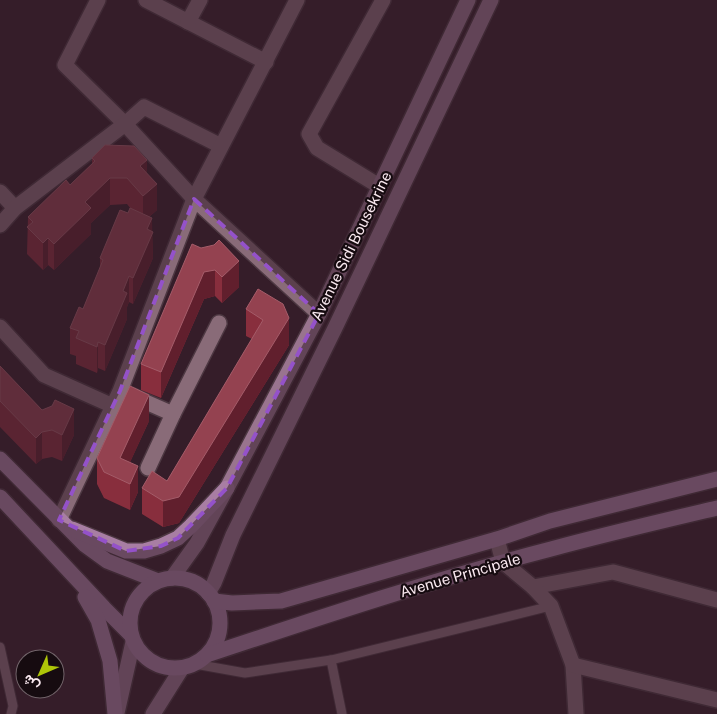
<svg xmlns="http://www.w3.org/2000/svg" width="717" height="714" font-family="'Public Sans',Vazirmatn,sans-serif">
<style>
.lines{fill:none;stroke-linecap:round;stroke-linejoin:round}
.lane-casing{stroke:#4d3842;stroke-width:11}
.street-casing{stroke:#4d3842;stroke-width:18}
.secondary-casing{stroke:#4d3842;stroke-width:18}
.primary-casing{stroke:#4d3842;stroke-width:18}
.lane{stroke:#896b78;stroke-width:9}
.street{stroke:#896b78;stroke-width:15}
.secondary{stroke:#99748e;stroke-width:15}
.primary{stroke:#a87ea3;stroke-width:15}
.wall{fill:#882e3d}
.shaded-wall{fill:#611f2d}
.building{fill:#944250;stroke:#a45c69}
.marked{fill:none;stroke:#9452c9;stroke-width:4;stroke-dasharray:10 6;stroke-linejoin:round}
.labels{text-anchor:middle;dominant-baseline:central;stroke-width:4.5;stroke-linejoin:round;paint-order:stroke}
.street-label{font-size:15px;fill:#f9e8ef;stroke:#160b10}
</style>
<rect width="100%" height="100%" fill="#351d29"/>
<g class="lines">
<g class="lane-casing">
<g id="lane">
<polyline points="0,647 13,706 11,714"/>
<polyline points="331,660 342,714"/>
<polyline points="195,664 245,673 331,660 551,606"/>
</g>
</g>
<g class="street-casing">
<g id="street">
<polyline points="98,0 65,65 125,124 194,199 319,314"/>
<polyline points="146,0 266,62"/>
<polyline points="188,22 200,0"/>
<polyline points="379,186 317,148 309,134 383,0"/>
<polyline points="0,192 15,208"/>
<polyline points="0,225 15,208 125,124 144,107 221,146"/>
<polyline points="0,327 44,375 113,406"/>
<polyline points="130,395 173,414"/>
<polyline points="148,468 173,414 219,323"/>
<polyline points="59,520 120,391 194,199 297,0"/>
<polyline points="497,539 503,562 533,587 613,572 717,600"/>
<polyline points="533,587 551,606 573,665 576,714"/>
<polyline points="573,665 717,700"/>
</g>
</g>
<g class="secondary-casing">
<g id="secondary">
<polyline points="172,578 197,543 227,488 319,314 468,0"/>
<polyline points="208,593 214,583 233,535 335,328 491,0"/>
<polyline points="117,713 133,642"/>
<polyline points="153,714 182,668"/>
</g>
</g>
<g class="primary-casing">
<g id="primary">
<polyline points="0,459 85,545 107,561 158,581"/>
<polyline points="0,497 104,608 131,635"/>
<polyline points="72,529 126,551 144,551 161,546 178,538 191,526 227,488"/>
<circle cx="175" cy="623" r="45"/>
<polyline points="85,597 98,620 110,661 115,714"/>
<polyline points="214,601 232,603 281,601 497,539 550,521 717,479"/>
<path d="M207,655c114,-38 228,-76 344,-106 55,-15 111,-28 166,-41"/>
</g>
</g>
<use href="#lane" class="lane"/>
<use href="#street" class="street"/>
<use href="#secondary" class="secondary"/>
<use href="#primary" class="primary"/>
</g>
<g class="wall">
<polygon points="92,158 147,173 157,210 149,217 152,232 153,258 133,304 129,302 127,307 127,319 105,371 98,368 97,373 76,364 76,356 70,354 70,328 83,309 100,269 100,258 128,213 131,209 127,204 110,205 91,223 91,234 54,270 48,265 43,270 27,254 28,217 70,185 92,164"/>
<polygon points="201,248 239,287 222,303 215,296 204,299 161,398 141,390 141,364"/>
<polygon points="258,289 289,345 179,523 163,527 142,514 142,488 167,481 252,339 246,336 246,309"/>
<polygon points="0,366 42,410 74,435 62,461 52,457 42,459 36,464 0,427"/>
<polygon points="149,421 130,462 138,492 130,510 104,498 97,484 97,458"/>
</g>
<g class="shaded-wall">
<polygon points="147,160 147,186 140,166"/>
<polygon points="110,178 110,205 91,223 91,234 54,270 54,244 85,202"/>
<polygon points="157,184 157,210 143,222 143,196"/>
<polygon points="152,218 153,258 133,304 133,278 147,229"/>
<polygon points="48,238 48,265 43,270 43,243"/>
<polygon points="239,261 239,287 222,303 222,277"/>
<polygon points="215,270 215,296 204,299 161,398 161,372 204,272"/>
<polygon points="129,276 129,302 127,307 127,319 105,371 105,345 123,291"/>
<polygon points="289,318 289,345 179,523 163,527 163,501"/>
<polygon points="98,342 98,368 97,373 97,347"/>
<polygon points="149,395 149,421 122,480 120,458"/>
<polygon points="74,409 74,435 62,461 62,435"/>
<polygon points="42,432 42,459 36,464 36,438"/>
<polygon points="138,466 138,492 130,510 130,484"/>
</g>
<g class="building">
<polygon points="105,145 134,146 147,160 140,166 157,184 143,196 127,178 110,178 85,202 91,208 54,244 48,238 43,243 27,227 33,222 28,217 66,180 70,185 95,161 92,158"/>
<polygon points="130,208 152,218 147,229 153,232 133,278 129,276 123,291 127,293 105,345 98,342 97,347 76,338 79,331 70,328 79,307 83,309 103,260 100,258 120,210 128,213"/>
<polygon points="219,240 239,261 222,277 215,270 204,272 161,372 141,364 192,244 201,248 214,245"/>
<polygon points="258,289 283,304 289,318 179,497 163,501 142,488 152,471 167,481 263,320 246,309"/>
<polygon points="0,366 42,410 52,406 55,400 74,409 62,435 52,430 42,432 36,438 0,401"/>
<polygon points="130,386 149,395 120,458 138,466 130,484 104,472 97,458"/>
</g>
<path d="M0 0H717V714H0ZM194,199l125,115 -92,174 -49,50 -17,8 -35,5 -67,-31 61,-129z" fill="#351d29" fill-opacity=".55" fill-rule="evenodd"/>
<path class="marked" d="M194,199l125,115 -92,174 -49,50 -17,8 -35,5 -67,-31 61,-129z"/>
<g class="labels">
<g class="street-label">
<text transform="translate(351 246) rotate(-64)">Avenue Sidi Bousekrine</text>
<text transform="translate(460 575) rotate(-16)">Avenue Principale</text>
</g>
</g>
<g transform="translate(40 674) rotate(225)"><circle r="24" fill="#160b10" stroke="#716369"/>
<path d="M0-4L9 19L0 12L-9 19Z" fill="#aec508"/>
<text y="-8" font-size="14" font-weight="bold" text-anchor="middle" fill="#f9e8ef">ش</text>
</g>
</svg>
